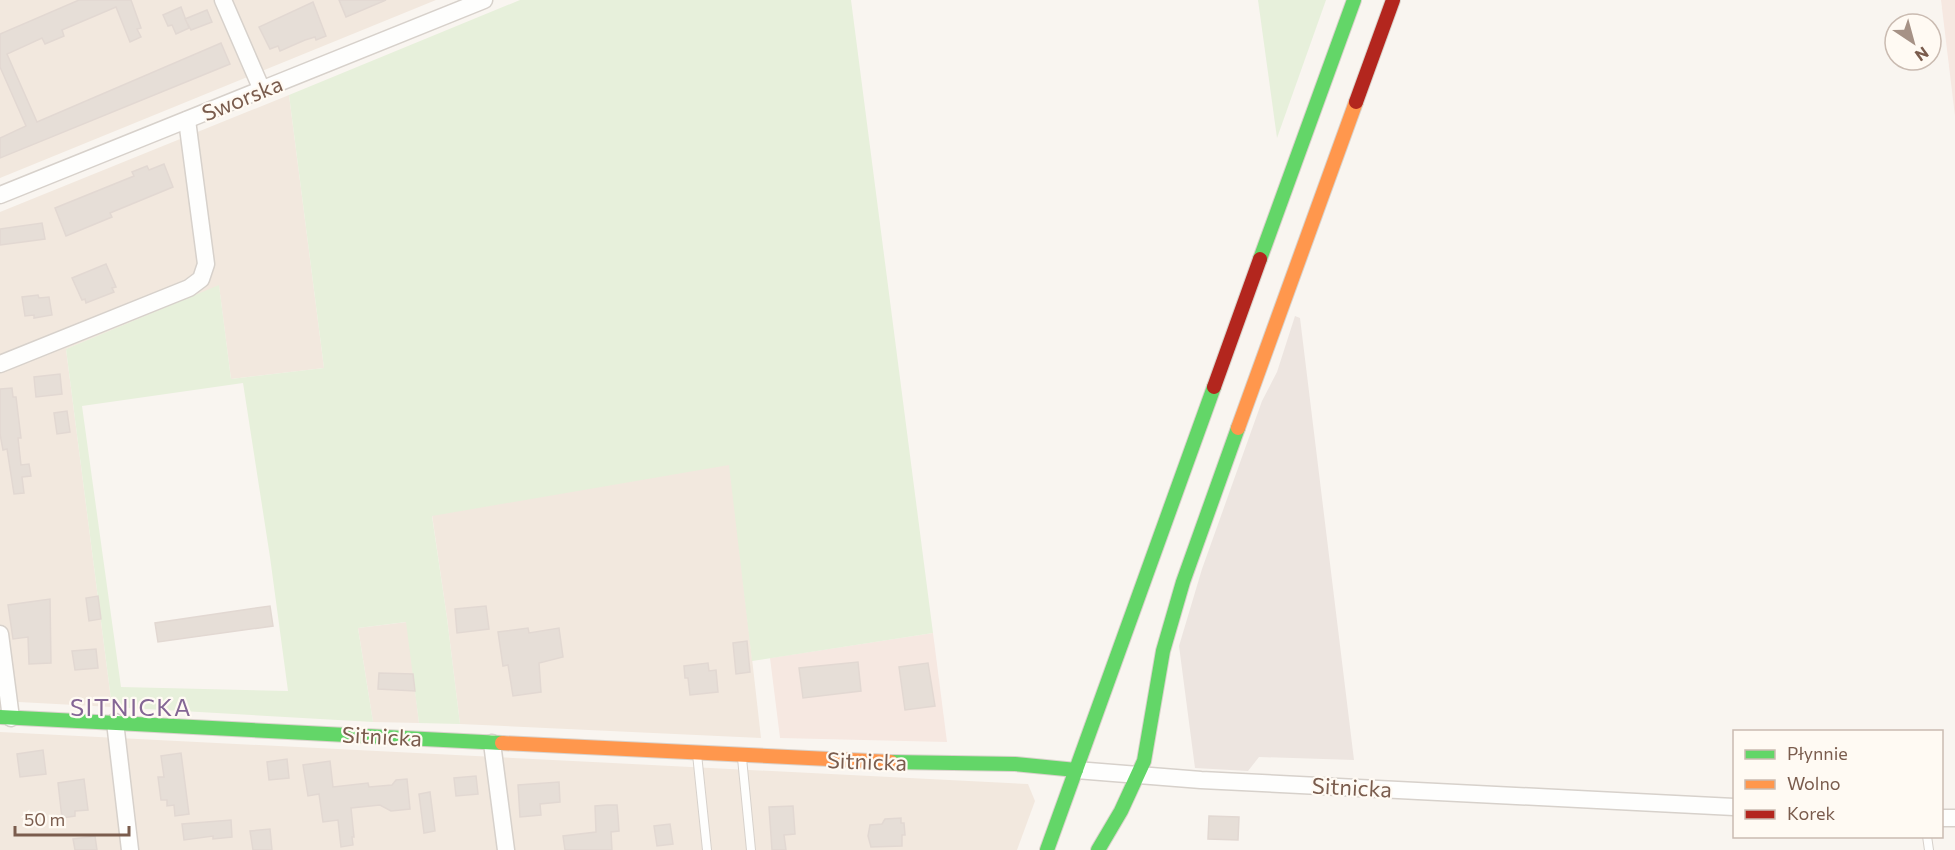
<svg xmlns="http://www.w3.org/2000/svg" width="1955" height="850" font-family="Commissioner,sans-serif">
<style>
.residential{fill:#f2e8de}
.commercial{fill:#f6e8e1}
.industrial{fill:#ede5e0}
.green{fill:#e7f0db;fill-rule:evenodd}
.building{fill:#e6ded7;stroke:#e2d8d2;stroke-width:1.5}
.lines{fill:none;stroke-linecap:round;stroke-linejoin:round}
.lane-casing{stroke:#d7d1cb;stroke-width:10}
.street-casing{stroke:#d7d1cb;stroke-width:19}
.fast-casing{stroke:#d9d2cb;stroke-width:16}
.slow-casing{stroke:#d9d2cb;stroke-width:16}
.jam-casing{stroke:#d9d2cb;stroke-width:16}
.lane{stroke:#fefefd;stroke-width:8}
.street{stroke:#fefefd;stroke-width:16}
.fast{stroke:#63d668;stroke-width:14}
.slow{stroke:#ff974d;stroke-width:14}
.jam{stroke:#b3261e;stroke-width:14}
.labels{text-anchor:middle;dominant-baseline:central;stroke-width:4.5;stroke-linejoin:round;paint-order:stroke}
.street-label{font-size:22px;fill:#7a5c4d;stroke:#fffaf3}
.neighbourhood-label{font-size:24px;letter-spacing:1.5px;fill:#846695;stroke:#fffaf3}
</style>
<rect width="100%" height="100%" fill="#f9f5f0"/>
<g class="residential">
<polygon points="0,0 436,0 0,178"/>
<polygon points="289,95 324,368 231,379 219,286 66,349 112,707 0,701 0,212"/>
<polygon points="730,464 761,738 460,724 447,618 432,515"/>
<polygon points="407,622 419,723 373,722 358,628"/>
<polygon points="0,732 1028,784 1035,801 1017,850 0,850"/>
</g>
<g class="commercial">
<polygon points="1941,0 1955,0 1955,116"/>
<polygon points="933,633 947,742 780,738 770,658"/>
</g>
<polygon class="industrial" points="1295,316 1300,318 1354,760 1259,757 1248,771 1195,768 1179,646 1202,569 1262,401 1277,372"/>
<g class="green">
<path d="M520,0h331l82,633 -181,28 -23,-196 -297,51 15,102 13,106 -41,-1 -13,-101 -48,6 15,94 -261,-15 -46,-358 153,-64 12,94 93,-11 -35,-273zM243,383l27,174 18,134 -167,-4 -39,-281z"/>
<polygon points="1258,0 1326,0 1277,138"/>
</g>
<g class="building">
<polygon points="79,0 131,0 141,28 137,29 141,37 130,42 116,7 62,30 64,36 45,44 42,38 7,54 37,122 221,43 230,64 0,158 0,138 26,126 0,67 0,34"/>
<polygon points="339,0 386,0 346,17"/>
<polygon points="313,2 326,36 316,40 315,37 305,40 280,51 278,46 270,49 259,27"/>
<polygon points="181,7 189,28 176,34 172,25 168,26 163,15"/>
<polygon points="207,10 212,22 191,30 185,19"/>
<polygon points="164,164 173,187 110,213 112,217 66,236 55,208 134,176 132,172 147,166 149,170"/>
<polygon points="42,223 45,239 0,245 0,229"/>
<polygon points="106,264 116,287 112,288 114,292 86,303 85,299 82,300 72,278"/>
<polygon points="38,295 39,298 49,297 52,315 34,318 34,315 25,316 22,297"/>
<polygon points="60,374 62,394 36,397 34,377"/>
<polygon points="12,388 13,397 16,397 21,438 18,438 21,465 29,464 31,476 22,477 24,493 14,494 7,449 3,450 0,434 0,389"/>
<polygon points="67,411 70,432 57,434 54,413"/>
<polygon points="98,596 101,619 89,621 86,598"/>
<polygon points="50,599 51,663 29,664 28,637 13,639 8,605"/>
<polygon points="270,606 273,626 158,642 155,623"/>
<polygon points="486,606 489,629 457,633 455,609"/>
<polygon points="528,628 529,633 559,628 563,657 539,663 541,692 513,696 508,665 503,666 498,632"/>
<polygon points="747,641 750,672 736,674 733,643"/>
<polygon points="96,649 98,668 75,670 72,651"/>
<polygon points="858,662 861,691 803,698 799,668"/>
<polygon points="708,663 709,671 716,670 718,692 690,695 688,678 685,678 684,666"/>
<polygon points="928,663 935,706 905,710 899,667"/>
<polygon points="379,673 413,674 415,691 378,689"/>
<polygon points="43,750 46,774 20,777 17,754"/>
<polygon points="181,753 189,814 175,816 174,805 167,806 167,800 161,800 158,777 164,777 161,756"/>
<polygon points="287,759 289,778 269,780 267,762"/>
<polygon points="330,761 333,787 368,783 369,787 392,785 396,780 407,779 410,809 391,811 380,805 351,808 354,837 352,837 353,845 341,847 338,820 323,822 319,794 308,796 303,765"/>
<polygon points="476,776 478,794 456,796 454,778"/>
<polygon points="84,779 88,810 75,811 75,816 62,818 58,783"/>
<polygon points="559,782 560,802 540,804 541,815 520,817 518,785"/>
<polygon points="430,792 435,831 424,833 419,794"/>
<polygon points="607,805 617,805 618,816 619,831 611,832 612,850 565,850 563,836 596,832 595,806"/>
<polygon points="793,806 795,834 784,835 786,850 772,850 769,807"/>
<polygon points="1209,816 1239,817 1238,840 1208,839"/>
<polygon points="901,818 901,823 904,823 905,835 902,835 902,846 871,847 868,836 870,825 882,824 885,819"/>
<polygon points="231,820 232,837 213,839 213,836 184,840 182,824"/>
<polygon points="670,824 673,844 657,846 654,826"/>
<polygon points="270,829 272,850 253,850 250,831"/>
<polygon points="95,836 97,850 75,850 73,839"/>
</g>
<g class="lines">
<g class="lane-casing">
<g id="lane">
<polyline points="697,754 707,850"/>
<polyline points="742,758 751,850"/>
<polyline points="1927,836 1929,850"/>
</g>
</g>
<g class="street-casing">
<g id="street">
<polyline points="223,0 262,90"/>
<polyline points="0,195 484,0"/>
<polyline points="0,364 189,288 201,279 206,264 187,120"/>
<polyline points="0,634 11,718"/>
<polyline points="115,722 130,850"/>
<polyline points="492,743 506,850"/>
<polyline points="1076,770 1201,780 1734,807"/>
<polyline points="1942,818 1955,818"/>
</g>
</g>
<g class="fast-casing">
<g id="fast">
<polyline points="1260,259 1354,0"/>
<polyline points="0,717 502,743"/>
<polyline points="891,762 1015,764 1076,770"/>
<polyline points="1047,850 1214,387"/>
<polyline points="1098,850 1121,811 1144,761 1163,651 1183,582 1238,428"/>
</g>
</g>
<g class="slow-casing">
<g id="slow">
<polyline points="1238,428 1356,102"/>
<polyline points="502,743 891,762"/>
</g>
</g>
<g class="jam-casing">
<g id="jam">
<polyline points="1356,102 1393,0"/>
<polyline points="1214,387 1260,259"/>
</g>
</g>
<use href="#lane" class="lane"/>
<use href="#street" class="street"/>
<use href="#fast" class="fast"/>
<use href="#slow" class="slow"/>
<use href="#jam" class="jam"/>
</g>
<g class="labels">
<g class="street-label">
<text transform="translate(242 98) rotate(-22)">Sworska</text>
<text transform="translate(382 736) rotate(3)">Sitnicka</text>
<text transform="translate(867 761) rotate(2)">Sitnicka</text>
<text transform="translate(1352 787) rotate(3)">Sitnicka</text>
</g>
<g class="neighbourhood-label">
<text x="131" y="706">SITNICKA</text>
</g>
</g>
<rect x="1733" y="730" width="210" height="108" fill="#fffaf3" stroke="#cabbb1" stroke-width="1.5"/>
<rect x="1745" y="750" width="30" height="9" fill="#63d668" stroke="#cabbb1" stroke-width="1.5"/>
<text x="1787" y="760" font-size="18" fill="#7a5c4d">Płynnie</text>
<rect x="1745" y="780" width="30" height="9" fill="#ff974d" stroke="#cabbb1" stroke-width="1.5"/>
<text x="1787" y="790" font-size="18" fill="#7a5c4d">Wolno</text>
<rect x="1745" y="810" width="30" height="9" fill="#b3261e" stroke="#cabbb1" stroke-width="1.5"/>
<text x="1787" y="820" font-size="18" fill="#7a5c4d">Korek</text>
<g transform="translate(1913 42) rotate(144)"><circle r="28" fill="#fffaf3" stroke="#cabbb1" stroke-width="1.5"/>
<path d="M0-4.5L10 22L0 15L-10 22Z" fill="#a69286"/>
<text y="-9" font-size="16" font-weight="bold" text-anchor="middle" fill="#7a5c4d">N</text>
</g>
<path d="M15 826v9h114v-9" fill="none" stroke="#7a5c4d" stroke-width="3"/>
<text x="24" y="826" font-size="18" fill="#7a5c4d" stroke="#fffaf3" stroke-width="4.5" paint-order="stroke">50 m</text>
</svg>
